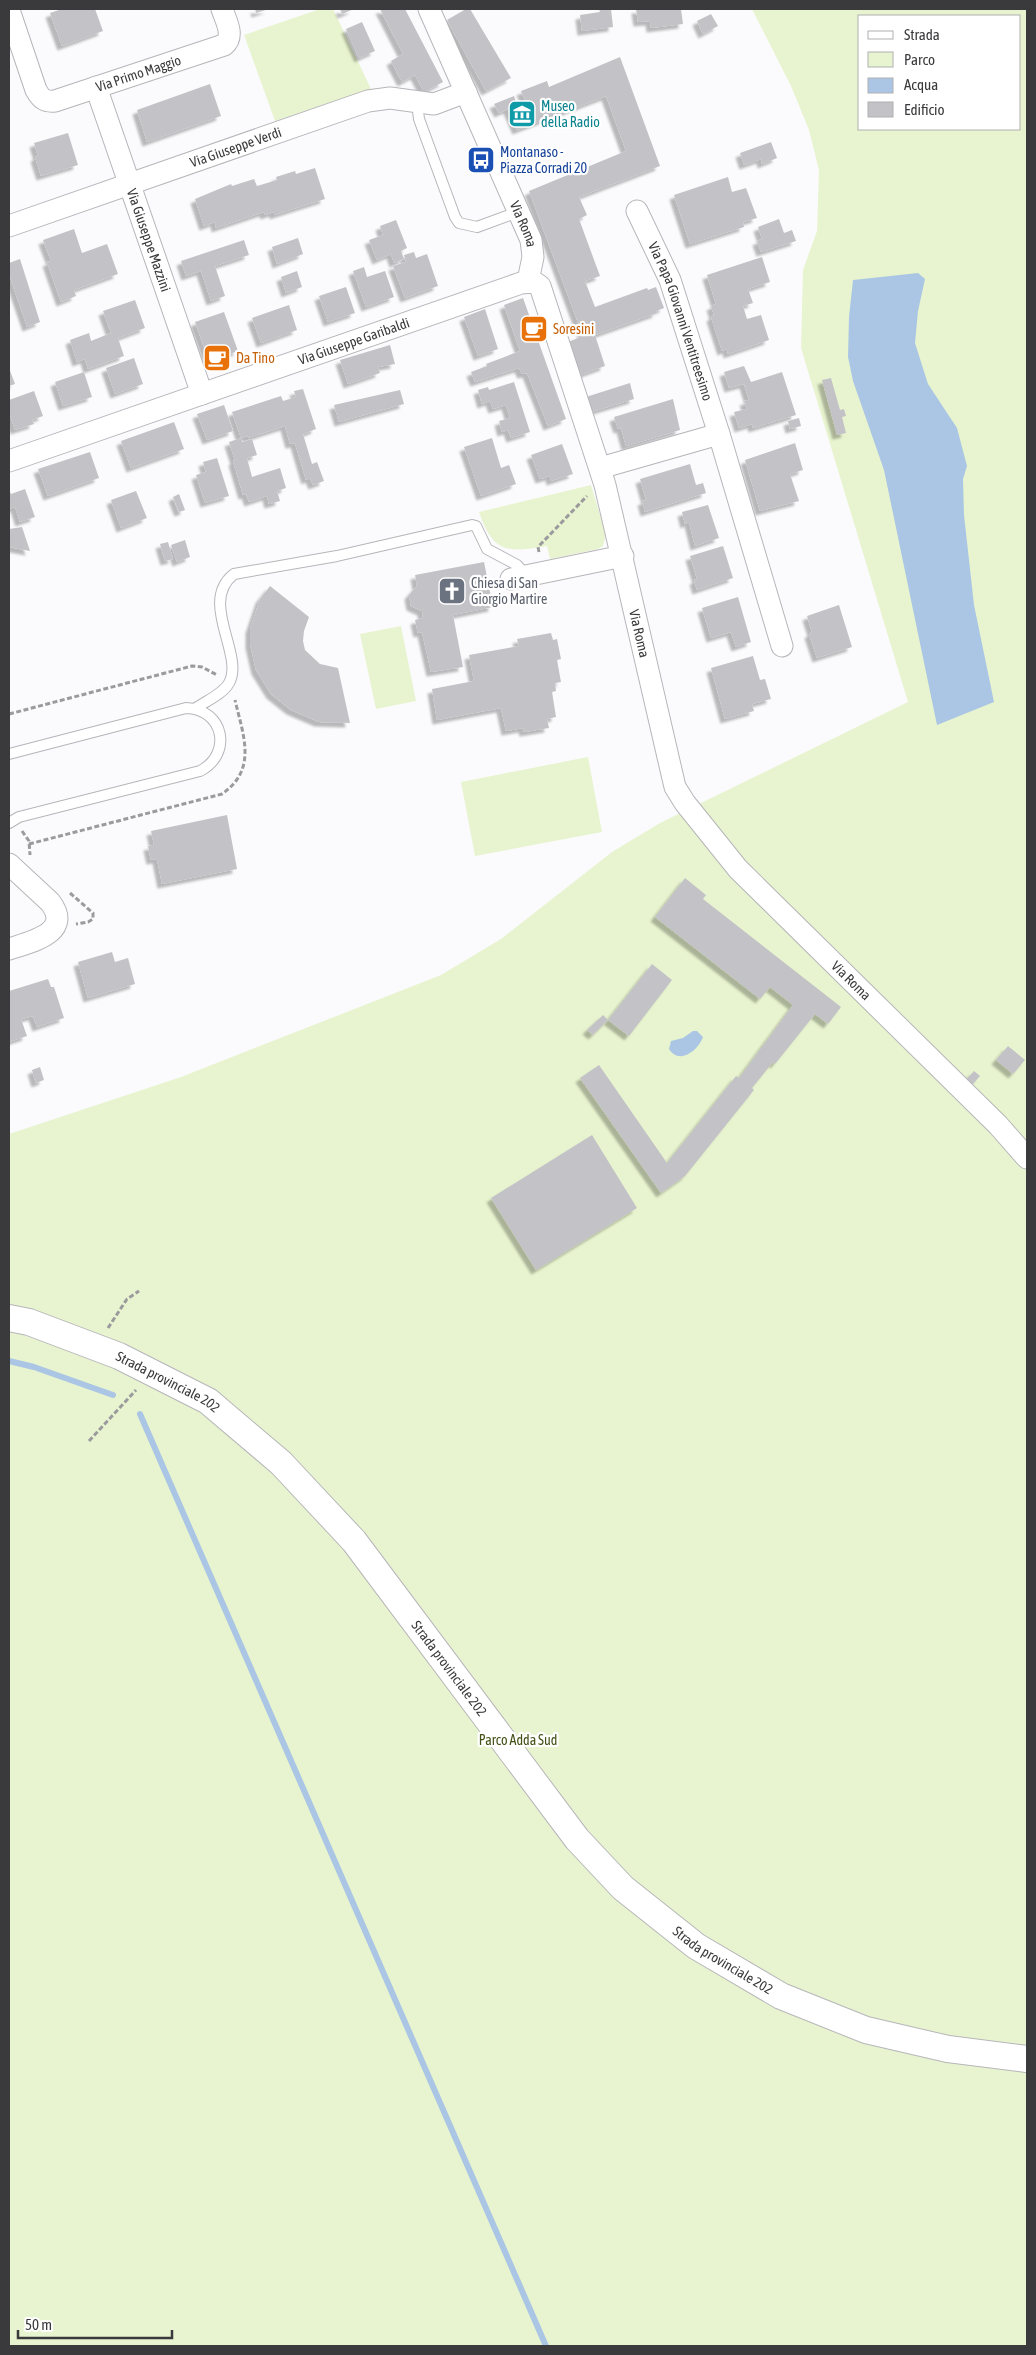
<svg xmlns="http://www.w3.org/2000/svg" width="1036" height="2355" font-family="'Asap Condensed',sans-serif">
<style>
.green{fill:#e8f4cf;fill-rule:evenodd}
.water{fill:#aac6e4}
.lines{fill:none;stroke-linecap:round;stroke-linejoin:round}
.stream{stroke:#aac6e4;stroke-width:6}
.building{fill:#c2c2c7;filter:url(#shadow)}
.service-casing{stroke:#b6b6ba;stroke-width:12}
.minor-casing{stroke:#b6b6ba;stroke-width:23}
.tertiary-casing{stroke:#b6b6ba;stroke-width:28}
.path{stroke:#9b9b9e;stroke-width:3;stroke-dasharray:5 2.5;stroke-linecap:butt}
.service{stroke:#fff;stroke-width:10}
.minor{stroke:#fff;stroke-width:21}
.tertiary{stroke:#fff;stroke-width:26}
.labels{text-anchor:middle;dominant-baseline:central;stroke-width:4.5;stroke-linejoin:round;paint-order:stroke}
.street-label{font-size:14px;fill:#3a3a3c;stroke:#fff}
.culture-label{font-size:14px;fill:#0d838f;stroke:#fff;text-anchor:start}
.transit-label{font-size:14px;fill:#164399;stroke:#fff;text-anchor:start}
.food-label{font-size:14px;fill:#c56008;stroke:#fff;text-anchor:start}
.worship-label{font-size:14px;fill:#5b616d;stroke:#fff;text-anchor:start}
.park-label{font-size:14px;fill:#435118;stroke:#fff}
</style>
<defs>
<filter id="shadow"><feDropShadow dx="-4.5" dy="4.5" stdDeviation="1" flood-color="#0004"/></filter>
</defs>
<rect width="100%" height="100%" fill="#fbfbfe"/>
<g class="green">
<polygon points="320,9 333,9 371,89 275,121 244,35"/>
<path d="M752,9h275v2337h-1018v-1212l172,-57 260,-102 60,-36 111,-87 48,-29 248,-121 -107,-354 2,-78 14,-39 2,-61 -10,-40 -18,-44zM860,16h160v113h-160z"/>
<path d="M591,485l15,50 -3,11 -5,3 -48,10 -3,-13c-40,7 -54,7 -68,-34z"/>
<polygon points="401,626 416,701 376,709 360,634"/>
<polygon points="588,757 602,832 475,856 461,782"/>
</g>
<g class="water">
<polygon points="918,273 925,279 918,311 915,343 928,384 957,428 967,466 963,479 964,515 974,605 994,702 937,725 884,470 853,381 848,357 849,317 853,280"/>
<path d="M693,1031h4l6,6c-5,14 -24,28 -34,12l2,-8 12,-3z"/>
</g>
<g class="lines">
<g class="stream">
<polyline points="9,1361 34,1367 113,1395"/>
<polyline points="140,1414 546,2346"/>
</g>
</g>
<g class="building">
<polygon points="62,9 95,9 103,31 62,46 50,13"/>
<polygon points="255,9 269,9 256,13"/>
<polygon points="340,9 354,9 342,14"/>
<polygon points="380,9 405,9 443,82 424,92 415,75 402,82 391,61 403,54"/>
<polygon points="466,9 470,9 511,78 486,91 447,20"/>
<polygon points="599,9 611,9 613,27 582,31 580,15 600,12"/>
<polygon points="636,9 681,9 683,24 651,28 650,21 638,22"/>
<polygon points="711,14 718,26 703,34 697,21"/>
<polygon points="362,22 375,51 359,58 346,29"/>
<polygon points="620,57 660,166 579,197 587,215 579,219 600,276 585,281 595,307 647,288 648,290 656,287 664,308 656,311 657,313 595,335 605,366 580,375 568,342 583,336 529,191 626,151 606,96 517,130 508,109 499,113 494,104 514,96 517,105 526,102 521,91 547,81 549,87"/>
<polygon points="210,84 221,116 147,142 137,110"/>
<polygon points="68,133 78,165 41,176 35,157 38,156 34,143"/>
<polygon points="771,142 777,158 762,164 761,159 744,165 740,153"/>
<polygon points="315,168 325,199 274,215 274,212 265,215 264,212 216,228 215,222 204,226 195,199 231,184 232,186 254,179 257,186 277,180 276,177 295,171 296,174"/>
<polygon points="728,177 732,192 746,188 757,218 743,222 744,227 690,244 674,195"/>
<polygon points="779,219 784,233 792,230 796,241 761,252 757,241 762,239 758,227"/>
<polygon points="396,220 407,248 401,251 404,259 394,263 391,254 377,260 369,240 383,235 380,226"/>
<polygon points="74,229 82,253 107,244 118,274 74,290 76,296 61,302 47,262 51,261 43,240"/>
<polygon points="298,238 303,254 277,264 272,247"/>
<polygon points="244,240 249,255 215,266 225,296 211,301 201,271 186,276 181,261"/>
<polygon points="414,252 416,258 427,254 438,286 405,298 393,266 406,262 404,255"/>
<polygon points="762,257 770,282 748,289 753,303 743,306 747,319 761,315 769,340 728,354 727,349 722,351 711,317 714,315 711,306 716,304 707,275"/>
<polygon points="20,259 40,322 27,327 9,274 9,263"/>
<polygon points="364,267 367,277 385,271 394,297 366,307 353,271"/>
<polygon points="297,271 302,287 286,293 281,277"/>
<polygon points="346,287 355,313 328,322 319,296"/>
<polygon points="523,298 566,419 548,426 527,373 522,374 519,368 475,382 471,372 487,366 486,364 520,351 504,305"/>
<polygon points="135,300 145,328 118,338 124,356 88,369 85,359 77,362 70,340 89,333 91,341 111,333 103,311"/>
<polygon points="289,305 297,330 261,343 252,318"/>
<polygon points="485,309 498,349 478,356 464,317"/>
<polygon points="224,312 238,351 209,361 195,322"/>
<polygon points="390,345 395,364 378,367 380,373 348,384 340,360"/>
<polygon points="134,358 143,384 115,394 106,368"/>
<polygon points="744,366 751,382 782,372 796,415 753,428 752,424 739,428 734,412 747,409 744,401 749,400 744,384 729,388 724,372"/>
<polygon points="9,368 15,384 9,386"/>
<polygon points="84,372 92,397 63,406 55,382"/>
<polygon points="831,378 840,410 844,409 846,416 842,417 846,433 837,435 822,380"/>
<polygon points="514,382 530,432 511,438 508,430 502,432 499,421 510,418 506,405 493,409 490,401 482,404 478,390 488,387 489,390"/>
<polygon points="630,383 634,399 591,412 586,397"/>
<polygon points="303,389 316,429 303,434 312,464 317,462 324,481 313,485 310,478 306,480 295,443 290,444 285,426 248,438 248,436 241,438 242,442 252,439 257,455 247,458 252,477 280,468 286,488 277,491 280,501 269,504 267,496 249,502 246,494 243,495 233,461 235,460 229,442 241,438 232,412 281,396 283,401 296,397 294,391"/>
<polygon points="400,390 404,404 339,422 334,405"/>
<polygon points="34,391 43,416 32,420 34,424 15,430 9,412 9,400"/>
<polygon points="673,399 680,430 626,446 621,428 618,429 614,417"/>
<polygon points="224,405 233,431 207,440 197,414"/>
<polygon points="799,418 801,426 790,429 788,421"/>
<polygon points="174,422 184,449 131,468 121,441"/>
<polygon points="492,438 501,468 509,465 516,484 481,496 464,447"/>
<polygon points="795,443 803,470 790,474 799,501 760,511 745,460"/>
<polygon points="562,444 573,474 551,481 550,476 540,479 531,455"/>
<polygon points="90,452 99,478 48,496 38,469"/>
<polygon points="217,458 229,496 205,503 196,475 206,472 203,462"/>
<polygon points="690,464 696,485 703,483 706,493 645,512 642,501 646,500 640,479"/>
<polygon points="25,489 35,517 20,522 15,507 9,509 9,490 11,494"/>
<polygon points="136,491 147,518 121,528 111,500"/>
<polygon points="179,494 185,510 179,512 173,497"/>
<polygon points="708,505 719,538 695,546 689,522 685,524 682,512"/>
<polygon points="22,527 30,551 9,547 9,529"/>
<polygon points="185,540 190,557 177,562 171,545"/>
<polygon points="168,542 173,559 165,561 160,544"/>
<polygon points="723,546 733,578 697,590 694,580 697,579 690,556"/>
<polygon points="484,562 493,607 453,615 463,667 431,672 422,632 418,633 415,620 423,618 422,611 411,606 409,595 417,586 415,575"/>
<polygon points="270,586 309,617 304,631 303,641 305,650 320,664 338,668 350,723 319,722 291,710 271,694 256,670 250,644 250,629 260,599"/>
<polygon points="738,597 751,642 736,647 731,632 711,638 702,608"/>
<polygon points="839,605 852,647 817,658 809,634 812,632 807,616"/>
<polygon points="551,633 553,640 557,639 561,659 557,660 561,682 555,683 556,691 552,692 556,717 547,719 549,728 524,732 523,728 506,731 501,708 437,720 432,689 474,681 469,655 519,646 517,639"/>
<polygon points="753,656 760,680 765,679 771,699 752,704 754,711 725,719 711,668"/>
<polygon points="227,815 237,869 162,884 157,859 151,860 148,846 154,845 151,831"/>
<polygon points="685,878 706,895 703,899 841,1007 828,1024 815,1014 775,1064 773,1062 752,1088 754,1090 685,1176 661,1193 580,1078 599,1065 667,1163 736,1076 739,1078 793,1005 770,987 760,999 655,917"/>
<polygon points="112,952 115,962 128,958 135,984 88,998 78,962"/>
<polygon points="652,964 672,980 629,1036 608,1020"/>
<polygon points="48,979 51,987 54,987 64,1018 37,1027 33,1016 21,1019 27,1036 9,1042 9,991"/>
<polygon points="603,1015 608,1020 593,1035 587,1030"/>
<polygon points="1008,1046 1025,1060 1013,1074 996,1060"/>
<polygon points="40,1067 44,1080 36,1083 32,1070"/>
<polygon points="974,1071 980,1076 970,1087 964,1082"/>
<polygon points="592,1135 637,1208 536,1270 491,1198"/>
</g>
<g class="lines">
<g class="service-casing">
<g id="service">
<polyline points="417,103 419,119 455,217 459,223 477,227 518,212"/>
<path d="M196,708c10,-7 27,-14 33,-25 16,-28 -31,-81 5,-109l103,-18 135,-31 4,1 11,23 30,16 9,10"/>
<path d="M9,754l177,-46c38,1 47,46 14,63l-181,46 -10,6"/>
</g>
</g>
<g class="minor-casing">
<g id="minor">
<path id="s1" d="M429,9l102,231 2,17 -5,24"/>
<path id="s2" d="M9,10l27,80c5,9 9,12 19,11l169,-56c11,-9 2,-24 -2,-36"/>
<path id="s3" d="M96,87l106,307"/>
<path id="s4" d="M637,211l33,69 49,154 63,212"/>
<path id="s5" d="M9,226l359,-125 22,-3 44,6 32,-12"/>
<path id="s6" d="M9,461l512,-178 13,-1 6,4 65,199 70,302 10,16 53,66 260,256 29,33"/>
<polyline points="600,468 719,434"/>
<polyline points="511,579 623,556"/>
<path d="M9,864l41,38c24,31 -20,40 -41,47"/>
</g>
</g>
<g class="tertiary-casing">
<g id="tertiary">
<path id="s7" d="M9,1318l20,4 90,34 89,45 73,62 73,78 223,298 46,49 73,58 85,50 85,34 82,19 79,10"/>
</g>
</g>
<g class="path">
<polyline points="539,552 538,547 587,496"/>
<polyline points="9,714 192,666 202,667 217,675"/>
<polyline points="22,831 29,841 30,855"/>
<path d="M29,844l193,-50c36,-25 21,-59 13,-94"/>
<polyline points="70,893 93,913 93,919 88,922 76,924"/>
<polyline points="108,1328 127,1299 139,1291"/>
<polyline points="89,1441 136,1390"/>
</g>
<use href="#service" class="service"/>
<use href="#minor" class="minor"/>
<use href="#tertiary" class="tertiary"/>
</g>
<defs>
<g id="museum-square" transform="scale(1.4375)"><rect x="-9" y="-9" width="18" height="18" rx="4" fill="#0f9aa8" stroke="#fff"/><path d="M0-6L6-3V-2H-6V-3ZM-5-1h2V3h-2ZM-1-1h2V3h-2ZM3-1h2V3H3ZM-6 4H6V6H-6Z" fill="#fff"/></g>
<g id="bus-square" transform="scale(1.4375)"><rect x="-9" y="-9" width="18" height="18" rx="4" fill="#1a4fb4" stroke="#fff"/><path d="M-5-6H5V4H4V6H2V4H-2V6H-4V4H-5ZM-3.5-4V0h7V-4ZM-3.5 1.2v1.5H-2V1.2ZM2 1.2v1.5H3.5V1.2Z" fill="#fff"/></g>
<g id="cafe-square" transform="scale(1.4375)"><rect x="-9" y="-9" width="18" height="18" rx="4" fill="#e8710a" stroke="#fff"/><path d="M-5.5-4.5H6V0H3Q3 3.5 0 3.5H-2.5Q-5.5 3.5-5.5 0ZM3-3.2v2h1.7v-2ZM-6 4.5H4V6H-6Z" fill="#fff"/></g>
<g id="church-square" transform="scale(1.4375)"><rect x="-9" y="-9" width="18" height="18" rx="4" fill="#6b7280" stroke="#fff"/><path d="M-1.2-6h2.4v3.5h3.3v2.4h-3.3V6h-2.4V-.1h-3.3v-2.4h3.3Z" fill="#fff"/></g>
</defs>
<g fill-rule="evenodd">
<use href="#museum-square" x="522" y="114"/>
<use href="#bus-square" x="481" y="160"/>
<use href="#cafe-square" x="534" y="329"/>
<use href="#cafe-square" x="217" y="358"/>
<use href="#church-square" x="452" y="591"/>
</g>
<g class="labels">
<g class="street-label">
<text stroke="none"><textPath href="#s2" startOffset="196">Via Primo Maggio</textPath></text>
<text stroke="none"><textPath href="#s5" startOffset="240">Via Giuseppe Verdi</textPath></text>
<text stroke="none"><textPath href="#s1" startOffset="235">Via Roma</textPath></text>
<text stroke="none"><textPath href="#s3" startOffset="162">Via Giuseppe Mazzini</textPath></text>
<text stroke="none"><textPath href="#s4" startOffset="119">Via Papa Giovanni Ventitreesimo</textPath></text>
<text stroke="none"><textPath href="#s6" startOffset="365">Via Giuseppe Garibaldi</textPath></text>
<text stroke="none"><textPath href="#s6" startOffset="924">Via Roma</textPath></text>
<text stroke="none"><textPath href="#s6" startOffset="1344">Via Roma</textPath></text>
<text stroke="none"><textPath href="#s7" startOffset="172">Strada provinciale 202</textPath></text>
<text stroke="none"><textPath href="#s7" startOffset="578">Strada provinciale 202</textPath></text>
<text stroke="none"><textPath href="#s7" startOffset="982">Strada provinciale 202</textPath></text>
</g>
<g class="culture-label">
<text x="541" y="106">Museo<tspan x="541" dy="16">della Radio</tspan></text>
</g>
<g class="transit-label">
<text x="500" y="152">Montanaso -<tspan x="500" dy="16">Piazza Corradi 20</tspan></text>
</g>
<g class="food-label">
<text x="553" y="329">Soresini</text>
<text x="236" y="358">Da Tino</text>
</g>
<g class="worship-label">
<text x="471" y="583">Chiesa di San<tspan x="471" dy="16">Giorgio Martire</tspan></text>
</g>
<g class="park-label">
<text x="518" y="1740">Parco Adda Sud</text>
</g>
</g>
<rect width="1036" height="2355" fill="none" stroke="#3a3a3c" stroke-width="20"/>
<rect x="858" y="15" width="162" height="115" fill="#ffffff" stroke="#b0b0b1"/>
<rect x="868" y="31" width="25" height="8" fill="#ffffff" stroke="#b0b0b1"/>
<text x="904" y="40" font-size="15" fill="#3a3a3c">Strada</text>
<rect x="868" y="52" width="25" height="15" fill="#e8f4cf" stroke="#b0b0b1"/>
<text x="904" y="65" font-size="15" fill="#3a3a3c">Parco</text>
<rect x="868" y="78" width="25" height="15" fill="#aac6e4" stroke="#b0b0b1"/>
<text x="904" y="90" font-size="15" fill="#3a3a3c">Acqua</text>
<rect x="868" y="102" width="25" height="15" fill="#c2c2c7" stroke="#b0b0b1"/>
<text x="904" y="115" font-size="15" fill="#3a3a3c">Edificio</text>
<path d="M18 2330v8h154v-8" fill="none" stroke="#3a3a3c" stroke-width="2.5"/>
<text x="25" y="2330" font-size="15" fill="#3a3a3c" stroke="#ffffff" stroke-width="4" paint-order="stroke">50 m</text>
</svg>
